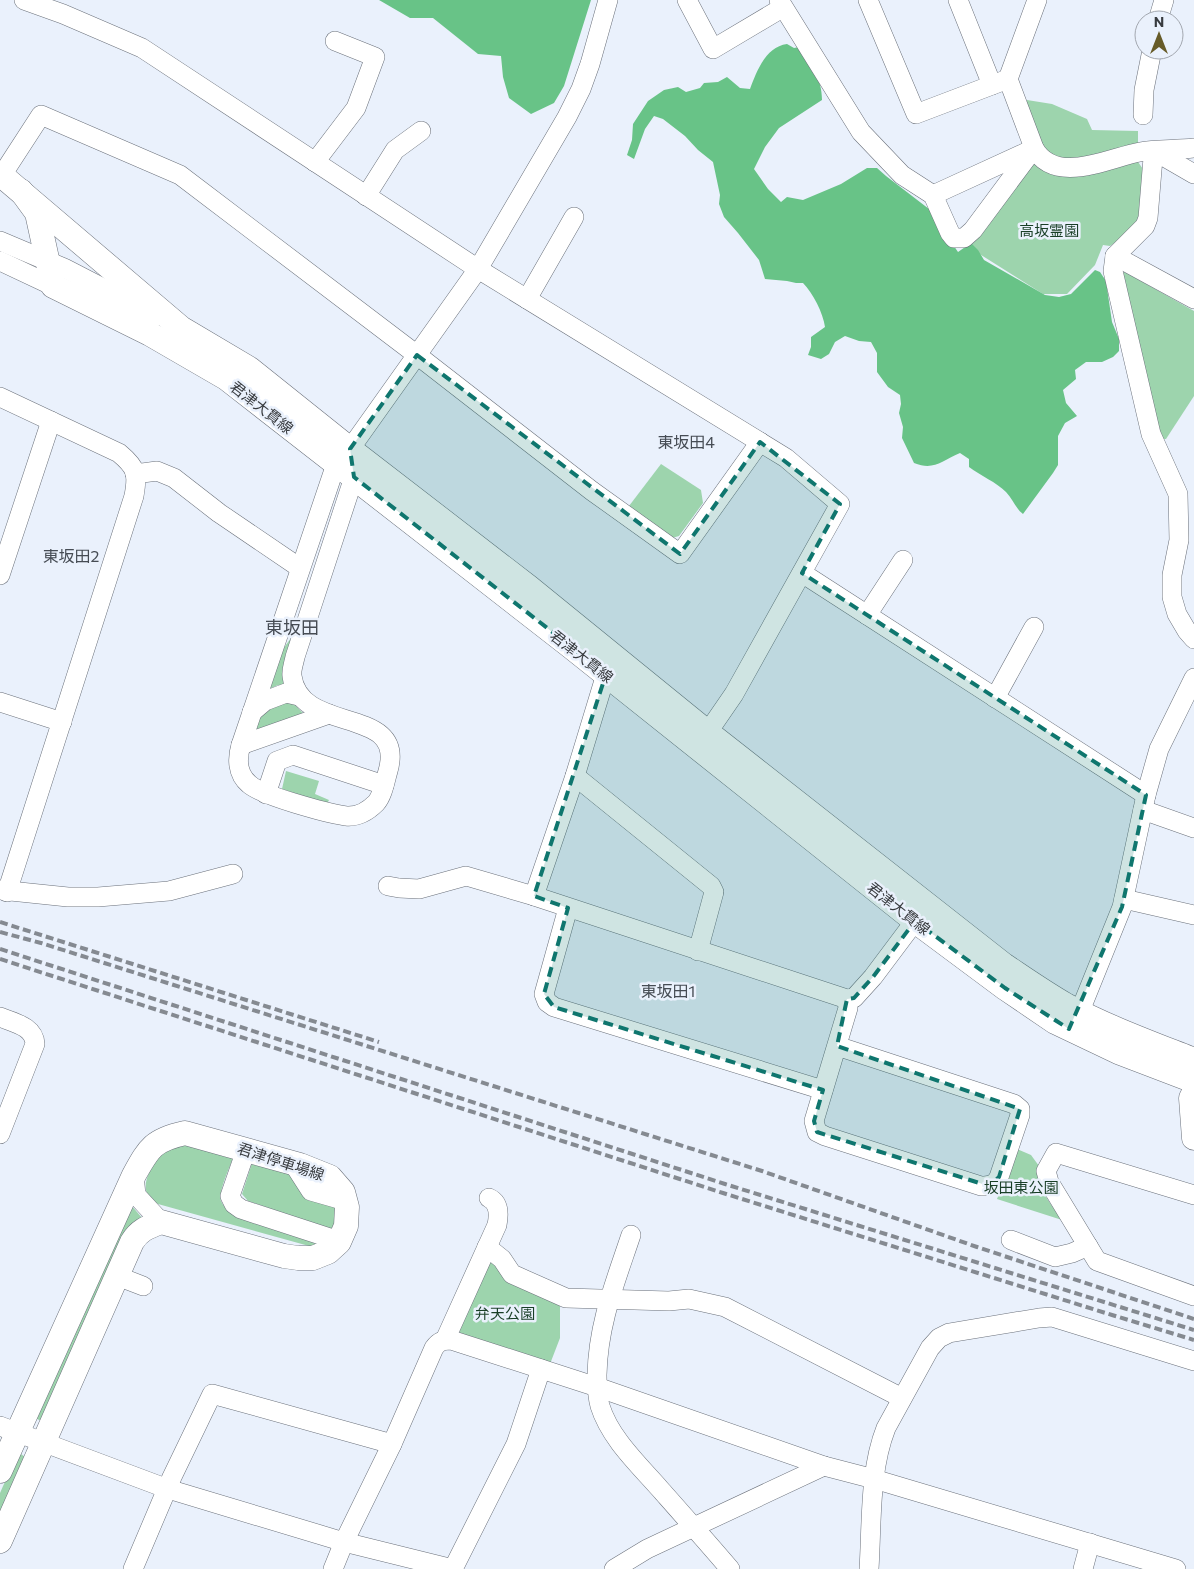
<svg xmlns="http://www.w3.org/2000/svg" width="1194" height="1569" font-family="Commissioner,'Noto Sans JP',sans-serif">
<style>
.green{fill:#9dd4ad}
.forest{fill:#68c387}
.lines{fill:none;stroke-linecap:round;stroke-linejoin:round}
.minor-casing{stroke:#6b717b;stroke-width:20}
.major-casing{stroke:#6b717b;stroke-width:25}
.minor{stroke:#fff;stroke-width:19}
.major{stroke:#fff;stroke-width:24}
.rail{stroke:#858a91;stroke-width:4;stroke-dasharray:8 4;stroke-linecap:butt}
.marked{fill:#0f766e;fill-opacity:0.2;stroke:#0f766e;stroke-width:4;stroke-dasharray:10 6;stroke-linejoin:round}
.labels{text-anchor:middle;dominant-baseline:central;stroke-width:5;stroke-linejoin:round;paint-order:stroke}
.park-label{font-size:15px;fill:#193f27;stroke:#eaf1fc}
.street-label{font-size:15px;fill:#383b3f;stroke:#eaf1fc}
.neighbourhood-label{font-size:16px;fill:#464c54;stroke:#eaf1fc}
.quarter-label{font-size:18px;fill:#464c54;stroke:#eaf1fc}
</style>
<rect width="100%" height="100%" fill="#eaf1fc"/>
<g class="green">
<polygon points="1027,100 1052,104 1087,119 1092,130 1138,131 1138,149 1085,164 1044,155 1026,103"/>
<polygon points="1033,159 1136,159 1145,172 1140,222 1135,229 1110,246 1103,245 1095,265 1067,294 1043,294 970,248 970,240"/>
<polygon points="1125,272 1194,311 1194,396 1166,439 1159,439 1121,273"/>
<polygon points="661,464 701,490 703,503 679,536 672,538 629,506"/>
<polygon points="291,638 283,674 284,685 278,685 263,692 283,649"/>
<polygon points="289,702 296,706 304,714 251,732 253,724 271,705"/>
<polygon points="286,771 319,781 315,794 329,800 327,804 282,789"/>
<path d="M194,1145l40,10c-3,10 -16,36 -13,46 2,5 6,8 11,11l92,29 -9,6 -6,-1 -151,-42c-6,-4 -11,-7 -12,-14 -3,-14 15,-40 28,-44 6,-1 14,-1 20,-1z"/>
<path d="M1017,1149l14,6 8,11c-6,18 13,39 23,54l-65,-21z"/>
<polygon points="253,1160 292,1173 334,1202 337,1215 333,1230 248,1201 242,1194"/>
<polygon points="131,1205 143,1219 42,1420 39,1420 36,1418"/>
<polygon points="487,1260 512,1277 560,1302 560,1338 550,1364 461,1338 459,1330"/>
<polygon points="21,1454 25,1457 0,1520 0,1493 15,1459"/>
</g>
<g class="forest">
<polygon points="379,0 591,0 564,86 554,103 531,114 509,98 503,77 501,56 478,54 433,18 410,18"/>
<path d="M787,44l7,4 5,-1c12,19 23,30 23,53l-43,28 -14,19 -11,22 14,20 13,13 6,-5 16,3 38,-16 26,-16h10l9,8 43,33 29,43 13,-9 7,7 6,10 61,35 14,2 12,-3 24,-24 5,2 6,9 6,41 7,17v12l-6,6 -11,5h-16l-11,8 1,9 -13,11 3,13 11,13 -12,7 -7,13v29l-5,8 -30,41c-8,-6 -10,-15 -17,-22 -10,-10 -25,-16 -37,-25v-8l-9,-6c-19,8 -26,18 -46,10l-12,-25 1,-11 -4,-14 2,-9 -1,-9 -12,-8 -11,-15v-19l-6,-11 -12,-1 -14,-5 -10,6 -6,12 -8,5 -13,-4 3,-8v-10l14,-10c-2,-14 -12,-34 -22,-44h-7l-9,-2 -22,-2 -6,-19 -21,-27 -14,-16 -5,-13 1,-9 -7,-33 -15,-12 -13,-14 -22,-17 -9,-3 -9,13 -11,30 -7,-4 5,-15 1,-16 15,-23 16,-11 14,-3 8,5 14,-4 4,-5 14,-1 9,-5 13,11 10,1c7,-19 16,-42 37,-45z"/>
</g>
<g class="lines">
<g class="minor-casing">
<g id="minor">
<polyline points="24,0 63,14 142,48 478,269 786,458 840,504 734,694 701,742"/>
<polyline points="687,0 713,49 782,8"/>
<polyline points="779,0 861,132 902,175 933,195 950,233 954,238 964,238 973,230 1034,148"/>
<polyline points="868,0 916,114 1008,79"/>
<polyline points="958,0 992,85"/>
<path d="M1037,0l-29,79 26,69c21,38 74,10 106,4 16,-3 37,-2 54,-4"/>
<polyline points="1158,20 1164,0"/>
<polyline points="1143,115 1144,90 1152,50"/>
<polyline points="315,162 356,108 375,57 335,41"/>
<polyline points="1194,174 1156,152 1153,158 1148,218 1145,226 1115,256 1113,271 1151,434 1178,494 1179,540 1172,575 1172,597 1177,614 1187,631 1194,639"/>
<polyline points="2,175 41,115 180,175 417,355 592,491 680,554 760,442"/>
<polyline points="933,195 1031,150"/>
<polyline points="366,196 395,150 421,131"/>
<polyline points="0,241 64,268 157,316"/>
<polyline points="1115,256 1194,299"/>
<polyline points="0,261 53,286"/>
<polyline points="527,299 574,217"/>
<path d="M0,397l119,56c18,15 19,21 15,43l-127,396"/>
<path d="M352,465l2,12 -59,180c-1,6 -4,13 -3,19 8,60 115,28 96,95 -3,10 -5,24 -12,32 -8,8 -19,14 -30,13 -19,-3 -84,-20 -97,-32 -12,-10 -12,-26 -8,-39l95,-281 14,-15 128,-180 89,-152 14,-28 9,-25 18,-64"/>
<polyline points="135,474 157,471 174,478 219,513 300,568"/>
<polyline points="802,573 1146,795"/>
<polyline points="0,575 51,421"/>
<polyline points="867,615 903,560"/>
<polyline points="606,674 575,776 534,896 847,999 854,998 873,977 915,921"/>
<polyline points="995,698 1034,627"/>
<polyline points="0,702 62,722"/>
<polyline points="252,712 265,701 286,693 299,696"/>
<polyline points="241,745 329,714"/>
<polyline points="575,776 711,886 714,892 698,951"/>
<polyline points="266,794 277,761 293,755 384,785"/>
<polyline points="1143,810 1194,828"/>
<polyline points="388,886 399,888 419,889 466,876 534,896"/>
<polyline points="0,890 68,897 98,897 169,891 233,874"/>
<polyline points="1124,899 1194,915"/>
<polyline points="568,908 544,994 547,1002 554,1007 823,1090"/>
<path d="M0,1017c14,6 34,9 35,27l-35,90"/>
<polyline points="1072,1024 1080,1011 1122,907 1146,795 1159,749 1194,678"/>
<path d="M837,1046l177,58 6,5v6l-21,62c-4,8 -9,9 -18,9l-156,-50 -8,-4 -3,-11 34,-113 -1,-9"/>
<polyline points="246,1150 230,1196 234,1204 241,1209 339,1241"/>
<polyline points="293,1163 311,1191 346,1201"/>
<polyline points="134,1175 136,1195 161,1222"/>
<polyline points="1194,1195 1056,1153 1046,1171 1049,1182 1097,1261 1194,1296"/>
<path d="M631,1235c-16,48 -33,89 -34,140 0,10 0,21 3,31 10,32 38,58 60,83 23,26 47,53 70,80"/>
<polyline points="1011,1240 1055,1257 1072,1253 1088,1246"/>
<polyline points="487,1247 502,1259 512,1274 566,1298 669,1301 689,1299 725,1307 902,1398"/>
<polyline points="117,1276 143,1286"/>
<path d="M445,1340l52,-115c2,-10 3,-22 -8,-27"/>
<polyline points="0,1426 168,1489 344,1542 453,1569"/>
<polyline points="133,1569 172,1477 212,1394 392,1444"/>
<path d="M333,1569l11,-27 48,-98 42,-96c5,-7 9,-8 17,-8l146,47 227,79 50,13 302,90"/>
<polyline points="453,1569 516,1444 541,1369"/>
<polyline points="614,1569 647,1549 824,1466"/>
<path d="M869,1569c3,-46 0,-98 17,-141l44,-80 9,-10 10,-5 90,-15 13,-1 142,44"/>
<polyline points="1083,1569 1090,1543"/>
</g>
</g>
<g class="major-casing">
<g id="major">
<path d="M0,174l181,154 69,41 100,80 180,139 171,139 303,238c21,14 41,28 62,40 41,22 85,38 128,55"/>
<polyline points="21,191 37,213 53,286 150,334 226,378 570,646 915,921 1005,988 1055,1022 1118,1052 1194,1081"/>
<polyline points="1194,1092 1191,1098 1194,1138"/>
<path d="M0,1471l134,-296c15,-27 19,-35 51,-42l115,32 30,12 13,15 4,15 -1,19 -7,16 -11,10 -15,6h-15l-14,-2 -123,-34c-13,5 -22,8 -29,20l-132,299"/>
</g>
</g>
<use href="#minor" class="minor"/>
<use href="#major" class="major"/>
<g class="rail">
<polyline points="0,922 379,1042"/>
<polyline points="0,932 41,943 762,1171 977,1247 1194,1319"/>
<polyline points="0,949 725,1184 1194,1330"/>
<polyline points="0,959 723,1193 1112,1315 1194,1340"/>
</g>
</g>
<path class="marked" d="M417,355l263,199 80,-112 80,62 -38,69 344,222 -24,112 -53,122 -64,-41 -90,-67 -42,56 -19,21 -7,1 -10,47 183,63 -21,68 -10,9 -172,-54 -3,-11 9,-31 -269,-83 -10,-13 24,-86 -34,-12 72,-222 -252,-197 -4,-28z"/>
<g class="labels">
<g class="park-label">
<text x="1049" y="230">高坂霊園</text>
<text x="1021" y="1187">坂田東公園</text>
<text x="505" y="1313">弁天公園</text>
</g>
<g class="street-label">
<text transform="translate(262 407) rotate(38)">君津大貫線</text>
<text transform="translate(582 656) rotate(38)">君津大貫線</text>
<text transform="translate(899 908) rotate(38)">君津大貫線</text>
<text transform="translate(281 1161) rotate(18)">君津停車場線</text>
</g>
<g class="neighbourhood-label">
<text x="686" y="441">東坂田4</text>
<text x="71" y="555">東坂田2</text>
<text x="668" y="990">東坂田1</text>
</g>
<g class="quarter-label">
<text x="292" y="627">東坂田</text>
</g>
</g>
<g transform="translate(1159 35)"><circle r="24" fill="#eaf1fc" stroke="#a3a8b0"/>
<path d="M0-4L9 19L0 12L-9 19Z" fill="#665b28"/>
<text y="-8" font-size="14" font-weight="bold" text-anchor="middle" fill="#383b3f">N</text>
</g>
</svg>
